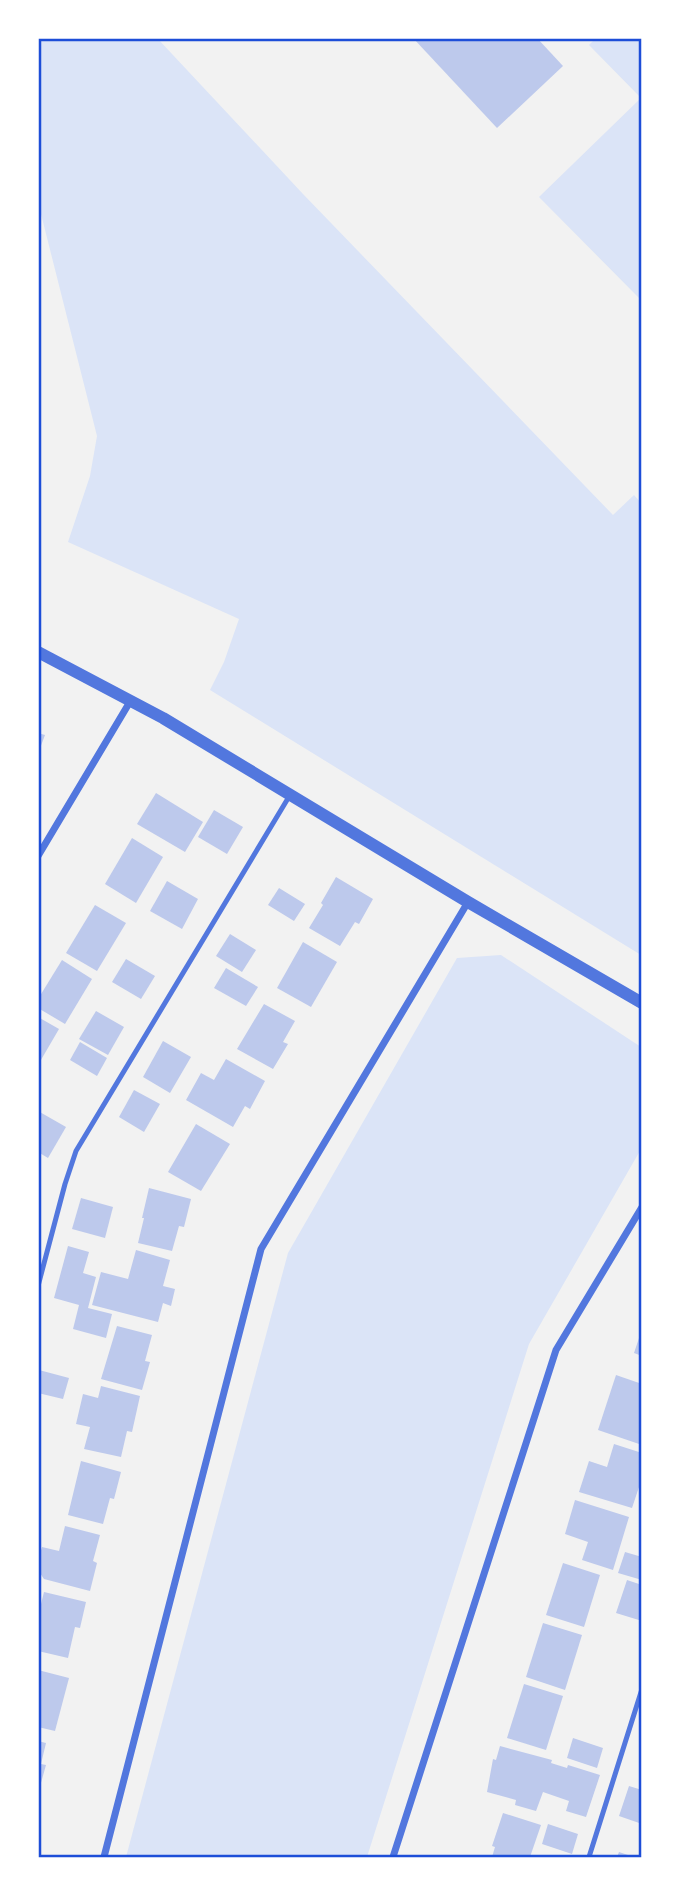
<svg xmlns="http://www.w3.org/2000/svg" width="680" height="1896" font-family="Spectral,serif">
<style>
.green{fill:#dbe4f7}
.building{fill:#bdc9ec}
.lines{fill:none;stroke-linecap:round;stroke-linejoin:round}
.service{stroke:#5277de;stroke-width:5}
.minor{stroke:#5277de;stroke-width:7}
.tertiary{stroke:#5277de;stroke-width:12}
.neatline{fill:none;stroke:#1d4ed8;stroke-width:2.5}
</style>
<rect width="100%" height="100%" fill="#f2f2f2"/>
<g class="green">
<polygon points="38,39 158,39 303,194 613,515 634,495 641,503 641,955 210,690 224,662 239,619 68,542 90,476 97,436 39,206"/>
<polygon points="595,39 641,39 641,300 539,197 641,98 589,45"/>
<polygon points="501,955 641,1047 641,1149 529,1344 367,1857 126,1857 288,1253 457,958"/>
</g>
<g class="building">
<polygon points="413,38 537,38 563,66 497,128"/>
<polygon points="38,733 45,735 39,751 38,751"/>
<polygon points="156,793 203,822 185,852 137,824"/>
<polygon points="214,810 243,827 227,854 198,837"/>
<polygon points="132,838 163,857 136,903 105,884"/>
<polygon points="336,877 373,899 359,924 355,922 340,946 309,928 323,905 321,903"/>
<polygon points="167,881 198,899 182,929 150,911"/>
<polygon points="279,888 305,904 294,921 268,905"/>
<polygon points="95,905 126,923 97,971 66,953"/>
<polygon points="230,934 256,950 242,972 216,956"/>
<polygon points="303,942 337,962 311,1007 277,988"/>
<polygon points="126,959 155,976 141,999 112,982"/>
<polygon points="62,960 92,979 65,1024 38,1008 38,999"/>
<polygon points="226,968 258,987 246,1006 214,988"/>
<polygon points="264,1004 295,1021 283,1042 288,1044 273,1069 237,1049"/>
<polygon points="96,1011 124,1027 108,1055 79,1039"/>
<polygon points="38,1017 59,1029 38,1065"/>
<polygon points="163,1041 191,1057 170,1093 143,1077"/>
<polygon points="80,1042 107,1058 97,1076 70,1060"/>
<polygon points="226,1059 265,1081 250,1109 245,1106 233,1127 186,1100 201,1073 214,1080"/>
<polygon points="134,1090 160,1104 144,1132 119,1117"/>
<polygon points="38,1111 66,1127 48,1158 38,1152"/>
<polygon points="196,1124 230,1144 201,1191 168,1172"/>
<polygon points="149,1188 191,1199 184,1227 179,1226 172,1251 138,1243 144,1218 142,1218"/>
<polygon points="81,1198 113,1207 105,1238 72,1229"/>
<polygon points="68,1246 89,1252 83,1273 96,1277 88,1308 112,1314 106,1338 73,1329 79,1305 54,1298"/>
<polygon points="136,1250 170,1260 163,1286 175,1289 171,1306 163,1303 158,1322 92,1305 101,1272 128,1279"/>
<polygon points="117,1326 152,1335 145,1361 150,1362 142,1390 101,1379"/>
<polygon points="641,1332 642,1332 642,1356 634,1353"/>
<polygon points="39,1370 69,1378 63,1399 38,1393"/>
<polygon points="616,1375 642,1384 642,1445 598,1430"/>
<polygon points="101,1386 140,1396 132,1432 127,1431 121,1457 84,1449 90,1427 76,1424 83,1394 98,1398"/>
<polygon points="614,1444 642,1453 642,1478 632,1508 579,1492 589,1461 607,1467"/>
<polygon points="81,1461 121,1472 114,1499 110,1498 103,1524 68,1515"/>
<polygon points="575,1500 629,1517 613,1570 582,1560 588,1542 565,1534"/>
<polygon points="65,1526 100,1535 93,1561 97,1563 90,1591 44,1579 38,1570 38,1560 42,1547 59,1551"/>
<polygon points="625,1552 642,1557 642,1580 618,1573"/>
<polygon points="563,1563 600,1575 584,1627 546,1615"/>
<polygon points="627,1580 642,1585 642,1621 616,1613"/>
<polygon points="44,1592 86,1602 80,1628 75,1627 68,1658 38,1651 38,1616"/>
<polygon points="543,1623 582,1635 565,1690 526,1677"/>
<polygon points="38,1670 69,1678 55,1731 38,1727"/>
<polygon points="524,1684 563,1696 546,1750 507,1738"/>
<polygon points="573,1738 603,1748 597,1768 567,1758"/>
<polygon points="38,1741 46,1743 41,1764 46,1765 39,1790"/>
<polygon points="500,1746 552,1760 551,1763 567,1768 568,1765 600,1775 586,1817 566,1811 569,1801 543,1792 536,1811 515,1805 516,1800 487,1792 493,1759 496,1760"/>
<polygon points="629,1786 642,1790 642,1824 619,1816"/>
<polygon points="503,1813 541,1825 530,1857 492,1857 495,1847 492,1846"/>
<polygon points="548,1824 578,1834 572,1854 542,1844"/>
<polygon points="619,1852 634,1857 617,1857"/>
</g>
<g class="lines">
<g class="service">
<polyline points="38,1286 65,1184 76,1151 290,795"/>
<polyline points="589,1857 642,1689"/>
</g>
<g class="minor">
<polyline points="38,856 131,700"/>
<polyline points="104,1857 261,1249 468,902"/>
<polyline points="393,1857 556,1350 642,1207"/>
</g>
<polyline class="tertiary" points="38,652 163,718 468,902 642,1003"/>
</g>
<rect width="680" height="1896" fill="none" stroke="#ffffff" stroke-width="80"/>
<rect x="40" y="40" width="600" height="1816" class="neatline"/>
</svg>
